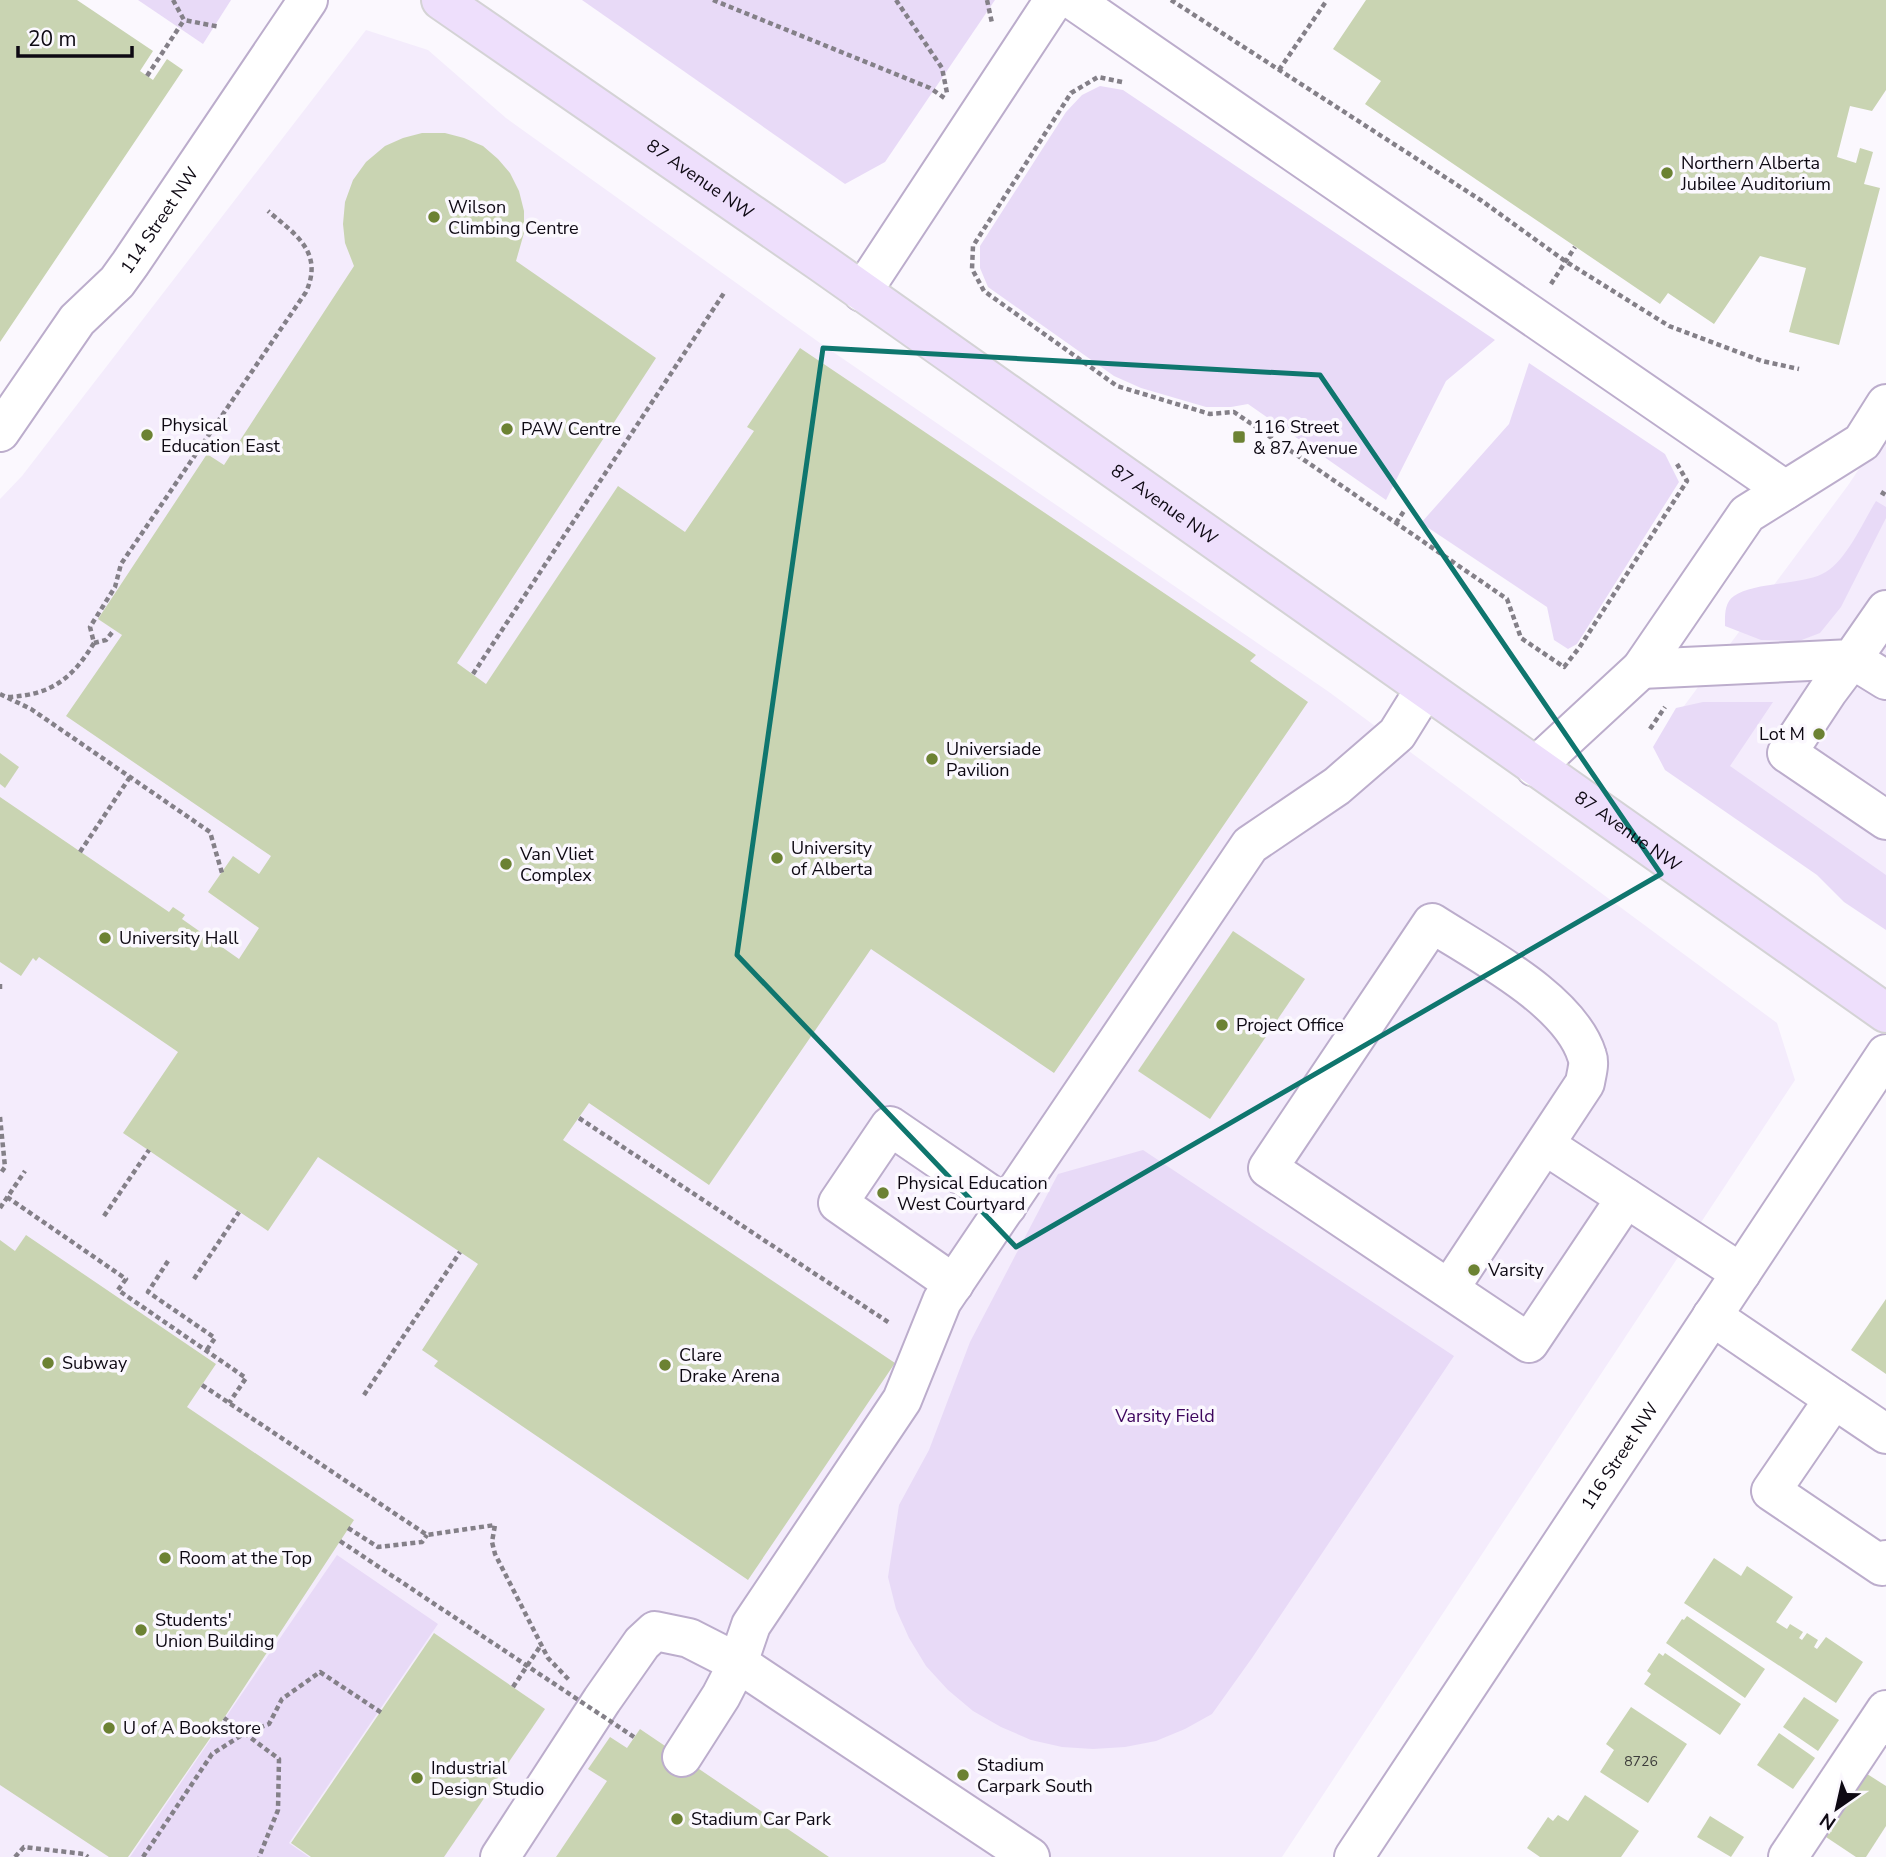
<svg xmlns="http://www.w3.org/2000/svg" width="1886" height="1857" font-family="'Nunito Sans',sans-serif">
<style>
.built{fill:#f4ecfc}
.green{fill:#e8daf7}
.building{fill:#c9d4b2}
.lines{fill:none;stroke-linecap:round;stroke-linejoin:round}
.minor-casing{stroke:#bcadcc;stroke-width:42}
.major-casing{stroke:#d4d3d5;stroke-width:42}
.path{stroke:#848088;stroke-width:4.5;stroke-dasharray:5 3.5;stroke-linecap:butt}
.minor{stroke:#fff;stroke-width:38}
.major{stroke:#eedffc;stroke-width:38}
.path-bridge{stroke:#848088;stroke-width:4.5;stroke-dasharray:5 3.5;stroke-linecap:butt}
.marked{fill:none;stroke:#0f766e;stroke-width:5;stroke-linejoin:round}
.poi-dot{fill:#6c8233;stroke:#fbf8fe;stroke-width:2.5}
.labels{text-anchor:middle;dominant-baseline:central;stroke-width:7;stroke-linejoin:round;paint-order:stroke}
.number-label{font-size:14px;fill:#3d3c3b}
.poi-label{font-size:18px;fill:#0e0913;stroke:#fbf8fe;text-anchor:start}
.street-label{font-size:18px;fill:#0e0913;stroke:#fbf8fe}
.park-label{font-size:18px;fill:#3d055d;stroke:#fbf8fe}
</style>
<rect width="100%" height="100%" fill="#fbf8fe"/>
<g class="built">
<polygon points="366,30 428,50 506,118 820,343 1329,692 1777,1023 1795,1080 1282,1857 0,1857 0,499 22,476"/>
<polygon points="1886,428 1886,909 1658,741 1849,484"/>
</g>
<g class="green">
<polygon points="138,0 231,0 203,44"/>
<polygon points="582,0 995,0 885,162 845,184"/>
<polygon points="1100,86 1123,90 1495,340 1446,381 1386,500 1248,404 1231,407 1206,407 1141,388 1114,376 988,287 980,268 980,246 1066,112 1082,95"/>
<polygon points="1529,363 1665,454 1679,482 1577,644 1568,649 1554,640 1547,607 1421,523 1509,424"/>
<path d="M1876,501l10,6v11l-45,89 -21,26 -21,8 -38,-1 -36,-14c0,-10 -1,-23 9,-30 20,-14 66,-11 88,-22 23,-10 41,-52 54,-73z"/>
<polygon points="1703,702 1773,702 1730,766 1886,875 1886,930 1844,902 1817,875 1665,770 1653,747 1676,708"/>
<polygon points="1143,1150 1454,1356 1252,1658 1212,1714 1185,1729 1156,1741 1125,1747 1093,1749 1062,1747 1031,1740 1001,1727 973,1711 948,1690 926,1666 909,1638 896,1609 888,1577 899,1505 929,1450 970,1342 1058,1174"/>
<polygon points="337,1555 438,1624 289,1843 309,1857 130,1857"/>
</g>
<g class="building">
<polygon points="0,0 77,0 153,51 140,71 153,80 167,59 183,70 0,342"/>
<polygon points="1366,0 1886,0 1886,90 1872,111 1850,106 1837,157 1856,163 1860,148 1873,152 1864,184 1880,188 1839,345 1789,332 1806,268 1760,256 1714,324 1668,293 1660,304 1365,104 1381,81 1333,49"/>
<polygon points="422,133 445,133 464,138 483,146 498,159 510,173 519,191 524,211 524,233 516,261 656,358 457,663 486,684 618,486 685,532 754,431 747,427 800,348 1256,655 1250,661 1308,702 1054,1073 871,949 709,1185 589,1103 563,1140 895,1363 748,1580 434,1366 438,1361 422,1350 478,1264 318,1157 268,1231 123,1133 178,1052 39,957 36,961 33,958 21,976 0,962 0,797 169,912 173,907 185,915 182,919 239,959 259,928 208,892 233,856 259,874 271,856 66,716 122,635 98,619 207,454 224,465 354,266 345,243 343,224 345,202 353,180 366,162 385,146 403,138"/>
<polygon points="0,753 19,767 5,788 0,784"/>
<polygon points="1233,931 1305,979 1210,1119 1138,1071"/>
<polygon points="26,1235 216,1364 187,1407 354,1520 224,1718 128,1857 109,1857 0,1785 0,1240 15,1251"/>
<polygon points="1886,1299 1886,1374 1851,1350"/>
<polygon points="1714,1558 1741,1576 1747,1566 1793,1597 1776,1622 1787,1629 1790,1624 1803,1632 1799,1638 1802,1640 1807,1633 1818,1640 1814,1647 1817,1649 1826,1637 1863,1662 1836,1703 1684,1603"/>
<polygon points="1687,1616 1765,1669 1745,1698 1666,1643 1682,1619 1684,1620"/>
<polygon points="434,1633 545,1709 444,1857 311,1857 291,1843"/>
<polygon points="1659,1653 1663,1656 1665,1653 1741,1704 1720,1735 1644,1684 1651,1674 1647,1671"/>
<polygon points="1804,1697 1839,1720 1818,1751 1783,1727"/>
<polygon points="1631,1707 1687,1744 1648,1803 1600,1772 1614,1750 1606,1744"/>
<polygon points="640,1729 829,1857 556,1857 607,1781 588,1769 610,1737 627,1748"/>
<polygon points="1779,1733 1815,1758 1793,1789 1757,1765"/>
<polygon points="1864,1772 1886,1786 1886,1826 1866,1857 1856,1857 1823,1835"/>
<polygon points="1585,1795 1639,1831 1621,1857 1540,1857 1527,1848 1548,1817 1553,1821 1558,1815 1568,1821"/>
<polygon points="1710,1816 1744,1837 1731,1857 1697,1837"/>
</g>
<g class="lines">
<g class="minor-casing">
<g id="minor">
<polyline points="1073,0 1785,490"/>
<polyline points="862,292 1054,0"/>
<path id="s1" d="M0,432l77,-112 40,-38 13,-18 178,-264"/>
<polyline points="1641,669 1852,659 1886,610"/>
<polyline points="1886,680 1852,659 1828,691 1787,753 1886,820"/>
<polyline points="1535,767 1641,669 1747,514 1862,442 1886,404"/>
<polyline points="1545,1145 1741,1273"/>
<polyline points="954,1284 838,1203 890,1126 1007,1206"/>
<path d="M1449,1289l136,-206c1,-8 5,-19 2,-27 -17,-56 -107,-102 -155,-133l-164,245 261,175 97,-145"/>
<polyline points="1712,1316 1834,1399 1771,1491 1882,1566 1886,1560"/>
<polyline points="1834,1399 1886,1434"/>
<polyline points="682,1757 721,1696 738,1663 751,1625 902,1400 942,1301 1250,845 1337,786 1397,734 1425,689"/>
<polyline points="500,1857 602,1700 642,1643 655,1631 689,1638 738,1663 1030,1857"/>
<path id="s2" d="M1354,1857l532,-803"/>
<polyline points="1788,1857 1886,1710"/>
</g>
</g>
<g class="major-casing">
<g id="major">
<path id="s3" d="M441,0l381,263 1064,750"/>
</g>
</g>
<g class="path">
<polyline points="173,0 184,20 220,27"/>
<polyline points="713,0 930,88 946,99"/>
<polyline points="896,0 942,68 947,93"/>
<polyline points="987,0 992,23"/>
<polyline points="1171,0 1482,201 1565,261 1669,326 1762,361 1799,369"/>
<polyline points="1279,70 1327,0"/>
<polyline points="147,76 184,20"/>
<polyline points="1122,82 1098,77 1071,93 973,246 972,269 984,291 1117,386 1210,414 1234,412 1507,599 1521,638 1564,667 1579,648 1687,481 1677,464"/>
<polyline points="1551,284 1575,247"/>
<polyline points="1881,492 1886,495"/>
<polyline points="1396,523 1404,511"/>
<polyline points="94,643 106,640 114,630"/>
<polyline points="473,674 724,293"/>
<polyline points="0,694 31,709 210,832 222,873"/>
<path d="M8,697c43,-2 64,-18 86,-54l-4,-16 25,-40 6,-23 185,-272c18,-40 -11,-58 -38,-81"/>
<polyline points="1650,729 1665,707"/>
<polyline points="80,852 130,777"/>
<polyline points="0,984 0,989"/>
<polyline points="0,1117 5,1167 0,1174"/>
<polyline points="579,1118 891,1324"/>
<polyline points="7,1197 126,1279 118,1290 246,1378 229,1403"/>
<polyline points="0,1208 25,1171"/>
<polyline points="104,1216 149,1150"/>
<polyline points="168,1261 148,1292 215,1338 206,1351"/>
<polyline points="194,1279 239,1212"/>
<polyline points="202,1385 427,1535 495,1525 492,1542 495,1554 548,1658 570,1681"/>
<polyline points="364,1395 460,1252"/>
<polyline points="348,1528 378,1547 422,1542 427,1535"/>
<polyline points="513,1687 541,1645"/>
<polyline points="224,1718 279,1759 278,1810 259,1857"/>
<polyline points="15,1857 24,1847 84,1854 88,1857"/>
<polyline points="143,1857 212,1754 245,1733 269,1724 282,1699 320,1672 382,1713"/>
</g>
<use href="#minor" class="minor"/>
<use href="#major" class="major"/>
<polyline class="path-bridge" points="340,1541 634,1737"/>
</g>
<path class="marked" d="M823,348l497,27 341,499 -645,373 -279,-292z"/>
<g class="poi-dot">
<circle cx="1667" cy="173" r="7"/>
<circle cx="434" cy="217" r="7"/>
<circle cx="507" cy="429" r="7"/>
<circle cx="147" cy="435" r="7"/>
<rect x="1232" y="430" width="14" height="14" rx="3.5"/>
<circle cx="1819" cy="734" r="7"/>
<circle cx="932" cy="759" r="7"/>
<circle cx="777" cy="858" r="7"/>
<circle cx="506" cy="864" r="7"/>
<circle cx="105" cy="938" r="7"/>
<circle cx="1222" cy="1025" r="7"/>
<circle cx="883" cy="1193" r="7"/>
<circle cx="1474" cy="1270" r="7"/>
<circle cx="48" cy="1363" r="7"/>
<circle cx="665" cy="1365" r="7"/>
<circle cx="165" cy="1558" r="7"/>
<circle cx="141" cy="1630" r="7"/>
<circle cx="109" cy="1728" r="7"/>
<circle cx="963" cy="1775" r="7"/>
<circle cx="417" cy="1778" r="7"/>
<circle cx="677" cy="1819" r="7"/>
</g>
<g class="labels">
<g class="number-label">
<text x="1641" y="1761">8726</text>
</g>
<g class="poi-label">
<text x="1681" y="163">Northern Alberta<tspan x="1681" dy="21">Jubilee Auditorium</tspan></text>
<text x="448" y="207">Wilson<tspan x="448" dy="21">Climbing Centre</tspan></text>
<text x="161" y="425">Physical<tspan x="161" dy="21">Education East</tspan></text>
<text x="1253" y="427">116 Street<tspan x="1253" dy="21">&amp; 87 Avenue</tspan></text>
<text x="521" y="429">PAW Centre</text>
<text x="1805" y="734" text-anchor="end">Lot M</text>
<text x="946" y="749">Universiade<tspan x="946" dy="21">Pavilion</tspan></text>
<text x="791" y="848">University<tspan x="791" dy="21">of Alberta</tspan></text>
<text x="520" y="854">Van Vliet<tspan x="520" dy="21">Complex</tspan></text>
<text x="119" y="938">University Hall</text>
<text x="1236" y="1025">Project Office</text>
<text x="897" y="1183">Physical Education<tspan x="897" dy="21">West Courtyard</tspan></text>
<text x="1488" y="1270">Varsity</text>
<text x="679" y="1355">Clare<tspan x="679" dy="21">Drake Arena</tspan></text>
<text x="62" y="1363">Subway</text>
<text x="179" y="1558">Room at the Top</text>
<text x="155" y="1620">Students'<tspan x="155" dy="21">Union Building</tspan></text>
<text x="123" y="1728">U of A Bookstore</text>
<text x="977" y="1765">Stadium<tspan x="977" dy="21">Carpark South</tspan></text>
<text x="431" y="1768">Industrial<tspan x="431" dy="21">Design Studio</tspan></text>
<text x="691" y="1819">Stadium Car Park</text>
</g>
<g class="street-label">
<text stroke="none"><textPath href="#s3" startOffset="315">87 Avenue NW</textPath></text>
<text stroke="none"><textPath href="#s1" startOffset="266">114 Street NW</textPath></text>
<text stroke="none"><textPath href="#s3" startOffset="882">87 Avenue NW</textPath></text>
<text stroke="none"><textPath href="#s3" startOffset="1449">87 Avenue NW</textPath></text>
<text stroke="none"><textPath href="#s2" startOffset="481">116 Street NW</textPath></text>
</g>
<g class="park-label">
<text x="1165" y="1416">Varsity Field</text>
</g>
</g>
<g transform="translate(1837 1808) rotate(214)" stroke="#fbf8fe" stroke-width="5" paint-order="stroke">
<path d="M0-5L12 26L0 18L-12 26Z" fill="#0e0913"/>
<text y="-10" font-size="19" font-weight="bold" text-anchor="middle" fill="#0e0913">N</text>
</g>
<path d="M18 46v10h114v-10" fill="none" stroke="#0e0913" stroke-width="3.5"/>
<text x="28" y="46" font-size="21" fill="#0e0913" stroke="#fbf8fe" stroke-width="5" paint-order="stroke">20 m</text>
</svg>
